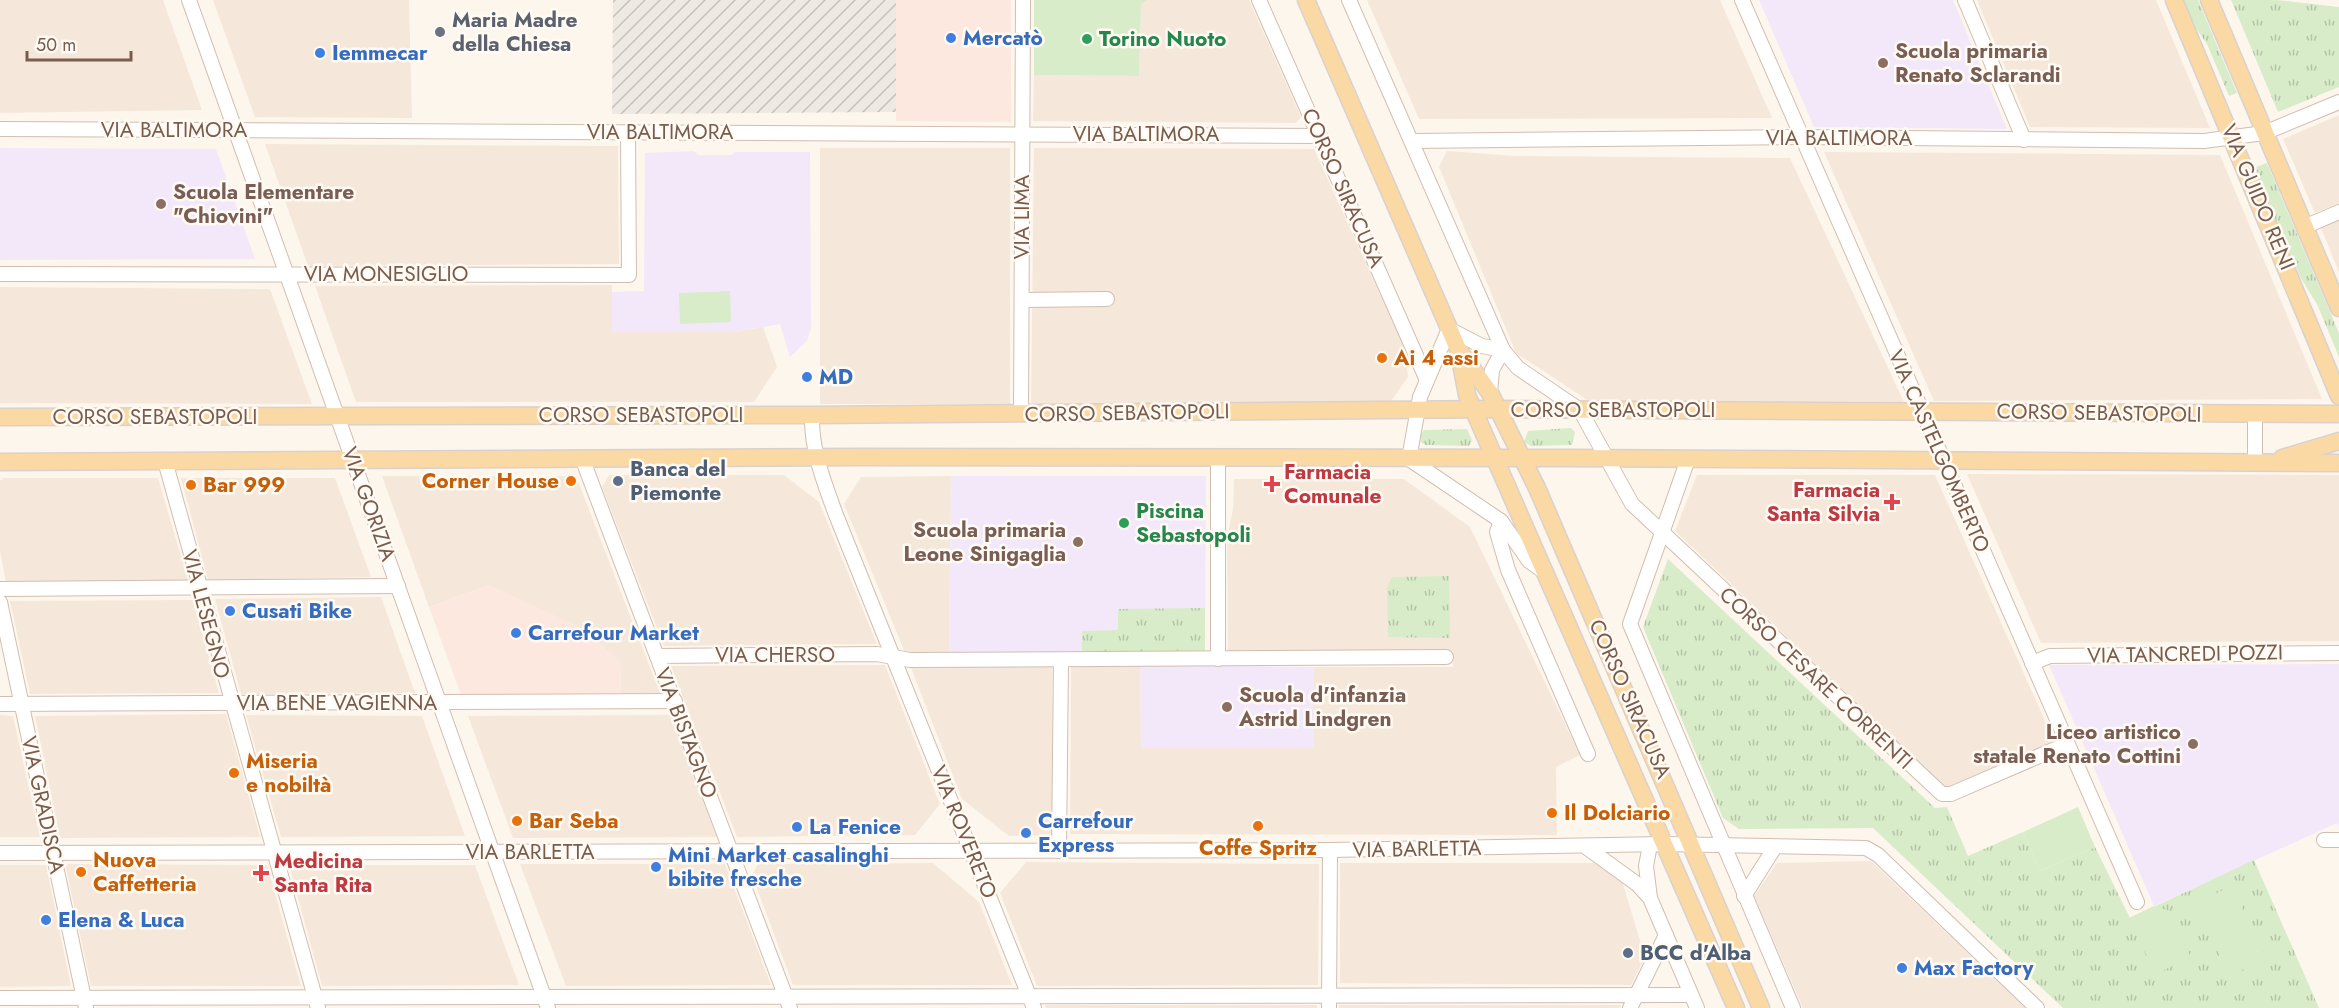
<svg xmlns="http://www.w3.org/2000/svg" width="2339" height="1008" font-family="Jost,sans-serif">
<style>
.residential{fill:#f5e8da}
.commercial{fill:#fde8e0}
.industrial{fill:url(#industrial-furrows)}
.education{fill:#f3e8fa}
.grass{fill:url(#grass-tufts)}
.pitch{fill:#d8ecc9}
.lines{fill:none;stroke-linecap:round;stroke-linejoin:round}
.minor-casing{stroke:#d1beb0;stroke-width:16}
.major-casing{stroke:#dad1cd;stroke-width:19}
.minor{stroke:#fff;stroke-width:14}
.major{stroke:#fbd9a5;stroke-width:16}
.worship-dot{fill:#6b7280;stroke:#fffaf3;stroke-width:2}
.shop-dot{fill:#3f7fe0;stroke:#fffaf3;stroke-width:2}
.leisure-dot{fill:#2e9e5b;stroke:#fffaf3;stroke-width:2}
.education-dot{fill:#8d6e63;stroke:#fffaf3;stroke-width:2}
.food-dot{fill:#e8710a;stroke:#fffaf3;stroke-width:2}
.service-dot{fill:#5c6f8a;stroke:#fffaf3;stroke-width:2}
.health-dot{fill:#e0444e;stroke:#fffaf3;stroke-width:2}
.labels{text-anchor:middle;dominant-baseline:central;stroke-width:5;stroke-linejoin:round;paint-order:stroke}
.worship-label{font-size:21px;font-weight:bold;fill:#5b616d;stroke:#fffaf3;text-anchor:start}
.shop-label{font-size:21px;font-weight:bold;fill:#366cbe;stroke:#fffaf3;text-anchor:start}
.leisure-label{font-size:21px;font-weight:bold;fill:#27864d;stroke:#fffaf3;text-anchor:start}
.education-label{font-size:21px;font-weight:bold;fill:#785e54;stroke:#fffaf3;text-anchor:start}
.street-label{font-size:21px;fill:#7a5c4d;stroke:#fffaf3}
.food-label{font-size:21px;font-weight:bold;fill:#c56008;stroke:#fffaf3;text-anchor:start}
.service-label{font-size:21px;font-weight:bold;fill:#4e5e75;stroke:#fffaf3;text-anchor:start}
.health-label{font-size:21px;font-weight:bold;fill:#be3a42;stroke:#fffaf3;text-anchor:start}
</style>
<defs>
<pattern id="industrial-furrows" width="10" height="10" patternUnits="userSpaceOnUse" patternTransform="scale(1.5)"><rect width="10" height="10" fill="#efe9e4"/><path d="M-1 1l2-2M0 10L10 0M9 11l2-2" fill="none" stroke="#c7c0bb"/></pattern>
<pattern id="grass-tufts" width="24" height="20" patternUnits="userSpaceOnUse" patternTransform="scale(1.5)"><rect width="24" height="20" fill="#d8ecc9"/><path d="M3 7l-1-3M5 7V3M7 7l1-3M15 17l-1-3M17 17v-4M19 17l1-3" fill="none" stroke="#b4c2a5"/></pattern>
</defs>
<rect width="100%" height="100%" fill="#fdf6ec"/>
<g class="residential">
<polygon points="0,0 163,0 202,110 0,113"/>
<polygon points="213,0 409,0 412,118 255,117"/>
<polygon points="1147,0 1249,0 1301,117 1296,123 1033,121 1034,75 1139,76 1141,3"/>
<polygon points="1367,0 1720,0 1772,118 1419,119"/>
<polygon points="1977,0 2156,0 2210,128 2030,127"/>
<polygon points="2339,115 2339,203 2315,213 2283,139"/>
<polygon points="265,144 618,146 619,264 308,266"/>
<rect x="820" y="148" width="190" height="256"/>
<polygon points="1034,148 1314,149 1405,349 1408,377 1391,401 1031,404"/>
<polygon points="1447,151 1515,156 1790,158 1904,402 1589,401 1516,353 1439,167"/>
<polygon points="1824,152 2220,155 2322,399 1934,401"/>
<polygon points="2339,220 2339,272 2321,228"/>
<polygon points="612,285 612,332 734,332 763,327 777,367 754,402 356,402 315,286"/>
<polygon points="0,287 270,289 312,404 0,403"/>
<polygon points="1967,474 2339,475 2339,641 2041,643"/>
<polygon points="609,475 784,475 819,502 877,644 664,646 602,487"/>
<polygon points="1697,475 1935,475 2054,741 1946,788 1675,531"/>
<polygon points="382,476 576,476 660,693 621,693 620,662 587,634 489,585 429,607"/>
<polygon points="951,476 949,654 906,655 844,504 861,477"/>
<polygon points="3,478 158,478 188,580 6,582 0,551 0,481"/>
<polygon points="181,478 335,478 371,577 208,580"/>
<polygon points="1234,479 1404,479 1470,527 1580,755 1556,767 1557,835 1070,834 1071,665 1140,665 1141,748 1313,748 1314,667 1453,667 1452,651 1228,651 1227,540 1233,509"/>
<polygon points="381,597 415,693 241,694 215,599"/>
<polygon points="193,600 219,693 30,694 10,601"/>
<polygon points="885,665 940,804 915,835 737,837 671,666"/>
<polygon points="910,665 1052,665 1053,835 1009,836 962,799"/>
<polygon points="226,714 260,837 60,838 35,716"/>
<polygon points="0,715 13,716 40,837 0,837"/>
<polygon points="246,715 422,716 465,836 281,837"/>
<polygon points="670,715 717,837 513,838 468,716"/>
<polygon points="1871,861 2026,1008 1803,1008 1754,896 1777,863"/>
<polygon points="1026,862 1319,864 1318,985 1037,986 1000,893"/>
<polygon points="933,863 979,902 1012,985 793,985 752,875 758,864"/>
<polygon points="1340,863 1594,863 1622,881 1645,957 1631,985 1340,983"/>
<polygon points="65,864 267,865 301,986 91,986"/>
<polygon points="520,864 725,864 771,985 566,986"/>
<polygon points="0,865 46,865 71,986 0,987"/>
<polygon points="289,865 475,865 519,985 322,986"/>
<polygon points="1045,1005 1317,1005 1317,1008 1046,1008"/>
<polygon points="1339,1005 1621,1005 1620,1008 1339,1008"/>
</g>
<g class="commercial">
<polygon points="896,0 1011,0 1011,122 896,121"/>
<polygon points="489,585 588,631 587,634 620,662 621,693 461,695 429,607"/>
</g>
<polygon class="industrial" points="613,0 896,0 896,112 612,114"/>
<g class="education">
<polygon points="1759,0 1953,0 2007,129 1814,127"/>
<polygon points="0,148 216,149 255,259 0,260"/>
<polygon points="694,151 698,155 731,155 735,152 810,152 811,328 807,341 790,357 780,324 734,332 612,332 612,292 644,291 645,153"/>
<polygon points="951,476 1206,476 1205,654 949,654"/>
<polygon points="2339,664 2339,827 2337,823 2154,906 2049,665"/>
<polygon points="1140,665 1314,667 1314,748 1141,748"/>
</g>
<g class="grass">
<polygon points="2183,0 2198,0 2237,93 2229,96 2207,44 2193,24"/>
<polygon points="2231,0 2276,0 2339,7 2339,87 2278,112"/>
<polygon points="2267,163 2339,333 2339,357 2317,304 2300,277 2253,168"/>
<polygon points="1571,428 1575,432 1572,445 1531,446 1524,442 1528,431"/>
<polygon points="1467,429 1472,440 1469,446 1425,445 1421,442 1420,435 1424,430"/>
<polygon points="1668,559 1935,808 1947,807 1968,856 2023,832 2040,871 2095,847 2130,918 2254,860 2319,1008 2063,1008 1873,828 1739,829 1723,818 1643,627"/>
<polygon points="1449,576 1450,638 1388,637 1387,588 1392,577"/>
<polygon points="1205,608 1205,654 1082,654 1082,631 1118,630 1118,609"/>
</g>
<g class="pitch">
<polygon points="1034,0 1147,0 1141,4 1139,76 1034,75"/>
<polygon points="730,291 731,322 680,324 679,293"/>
<polygon points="2078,807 2095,847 2040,871 2023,832"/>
<polygon points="2232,886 2266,959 2229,976 2195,903"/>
<polygon points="2154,906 2170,911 2191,958 2155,974 2129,918"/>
</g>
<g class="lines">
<g class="minor-casing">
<g id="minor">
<polyline points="189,0 548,1008"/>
<polyline points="1259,0 1426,378"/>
<polyline points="1349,0 1503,350 1518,368 1580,410 1632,504 1942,794 1951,794 2067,744"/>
<polyline points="1742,0 2137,902"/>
<polyline points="1965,0 2024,140"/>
<polyline points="0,129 1320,136"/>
<polyline points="1412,141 1801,137 2204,141 2264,133 2339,102"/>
<polyline points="2304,227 2339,212"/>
<polyline points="0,274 629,275 628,132"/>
<polyline points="1022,300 1107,299"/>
<polyline points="1503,350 1482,346 1449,329 1420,397 1409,459 1501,521 1529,561 1546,573"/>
<polyline points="1490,393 1492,370 1503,350"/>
<polyline points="1021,414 1023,0"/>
<path d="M812,415c-1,35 12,67 24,100l198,493"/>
<polyline points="2255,415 2255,463"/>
<polyline points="582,458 790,1008"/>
<polyline points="1688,459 1630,624 1793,1008"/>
<polyline points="165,461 318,1008"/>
<polyline points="1501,521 1497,532 1508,570 1588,754"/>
<polyline points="0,589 398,586"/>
<polyline points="0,602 86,1008"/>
<polyline points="657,656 877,654 910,660 1446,657"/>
<polyline points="1218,659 1218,457"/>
<polyline points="2032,663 2050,656 2339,653"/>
<polyline points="0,704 675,701"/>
<polyline points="2324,840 2339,840"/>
<polyline points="1650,845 1646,866 1650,898"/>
<polyline points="1586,847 1637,884 1650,898 1697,1008"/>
<polyline points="1059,851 1061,660"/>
<polyline points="0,853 1330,850 1664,844 1866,848 1878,855 2037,1008"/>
<polyline points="1744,896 1775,847"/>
<polyline points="0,998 1691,995"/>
<polyline points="1329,1008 1330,850"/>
<polyline points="1630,1008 1666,935"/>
</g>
</g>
<g class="major-casing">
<g id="major">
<polyline points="1306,0 1458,349 1490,393 1537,488 1761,1008"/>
<polyline points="2174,0 2339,396"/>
<polyline points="2209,0 2339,308"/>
<polyline points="1459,353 1467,395 1736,1008"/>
<polyline points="0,417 812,415 1499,409 2339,414"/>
<polyline points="2282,458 2339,441"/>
<polyline points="0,462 859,457 1568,458 2339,463"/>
</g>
</g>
<use href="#minor" class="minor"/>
<use href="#major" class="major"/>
</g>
<circle class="worship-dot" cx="440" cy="32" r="6"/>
<g class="shop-dot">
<circle cx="951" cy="38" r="6"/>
<circle cx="320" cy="53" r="6"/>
<circle cx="807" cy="377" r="6"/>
<circle cx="230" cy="611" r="6"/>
<circle cx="516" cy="633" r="6"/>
<circle cx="797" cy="827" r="6"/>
<circle cx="1026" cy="833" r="6"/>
<circle cx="656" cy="867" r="6"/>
<circle cx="46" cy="920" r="6"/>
<circle cx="1902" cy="968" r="6"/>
</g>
<g class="leisure-dot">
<circle cx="1087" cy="39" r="6"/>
<circle cx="1124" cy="523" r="6"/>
</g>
<g class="education-dot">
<circle cx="1883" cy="63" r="6"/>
<circle cx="161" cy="204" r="6"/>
<circle cx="1078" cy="542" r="6"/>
<circle cx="1227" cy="707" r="6"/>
<circle cx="2193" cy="744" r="6"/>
</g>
<g class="food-dot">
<circle cx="1382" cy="358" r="6"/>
<circle cx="571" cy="481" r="6"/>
<circle cx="191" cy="485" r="6"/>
<circle cx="234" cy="773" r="6"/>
<circle cx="1552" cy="813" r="6"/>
<circle cx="517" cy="821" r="6"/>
<circle cx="1258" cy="826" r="6"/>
<circle cx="81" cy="872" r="6"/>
</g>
<g class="service-dot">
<circle cx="618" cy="481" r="6"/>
<circle cx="1628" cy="953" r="6"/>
</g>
<g class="health-dot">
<path d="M1269 475h6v6h6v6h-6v6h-6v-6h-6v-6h6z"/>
<path d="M1889 493h6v6h6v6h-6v6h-6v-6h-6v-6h6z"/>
<path d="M258 864h6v6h6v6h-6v6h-6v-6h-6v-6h6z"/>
</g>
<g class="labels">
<g class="worship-label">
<text x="452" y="20">Maria Madre<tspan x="452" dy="24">della Chiesa</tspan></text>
</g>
<g class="shop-label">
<text x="963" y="38">Mercatò</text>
<text x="332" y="53">Iemmecar</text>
<text x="819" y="377">MD</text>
<text x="242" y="611">Cusati Bike</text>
<text x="528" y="633">Carrefour Market</text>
<text x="1038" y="821">Carrefour<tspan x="1038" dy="24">Express</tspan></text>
<text x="809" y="827">La Fenice</text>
<text x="668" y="855">Mini Market casalinghi<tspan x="668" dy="24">bibite fresche</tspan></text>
<text x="58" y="920">Elena &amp; Luca</text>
<text x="1914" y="968">Max Factory</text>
</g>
<g class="leisure-label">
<text x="1099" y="39">Torino Nuoto</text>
<text x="1136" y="511">Piscina<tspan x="1136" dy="24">Sebastopoli</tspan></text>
</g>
<g class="education-label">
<text x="1895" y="51">Scuola primaria<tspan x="1895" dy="24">Renato Sclarandi</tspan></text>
<text x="173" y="192">Scuola Elementare<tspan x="173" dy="24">"Chiovini"</tspan></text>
<text x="1066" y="530" text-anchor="end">Scuola primaria<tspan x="1066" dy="24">Leone Sinigaglia</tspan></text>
<text x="1239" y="695">Scuola d'infanzia<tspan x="1239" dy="24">Astrid Lindgren</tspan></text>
<text x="2181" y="732" text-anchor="end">Liceo artistico<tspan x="2181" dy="24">statale Renato Cottini</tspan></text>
</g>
<g class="street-label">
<text x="174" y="130">VIA BALTIMORA</text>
<text x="660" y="132">VIA BALTIMORA</text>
<text x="1146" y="134">VIA BALTIMORA</text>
<text x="1839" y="138">VIA BALTIMORA</text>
<text transform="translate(1343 188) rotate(66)">CORSO SIRACUSA</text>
<text transform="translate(2258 197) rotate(67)">VIA GUIDO RENI</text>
<text transform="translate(1022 217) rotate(-90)">VIA LIMA</text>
<text x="386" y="274">VIA MONESIGLIO</text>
<text x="1613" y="410">CORSO SEBASTOPOLI</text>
<text transform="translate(1127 413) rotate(-1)">CORSO SEBASTOPOLI</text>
<text transform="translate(2099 413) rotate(1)">CORSO SEBASTOPOLI</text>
<text x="641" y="415">CORSO SEBASTOPOLI</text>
<text x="155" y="417">CORSO SEBASTOPOLI</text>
<text transform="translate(1939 451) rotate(66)">VIA CASTELGOMBERTO</text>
<text transform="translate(369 504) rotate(70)">VIA GORIZIA</text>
<text transform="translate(206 614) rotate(75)">VIA LESEGNO</text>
<text transform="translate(2185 654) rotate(-1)">VIA TANCREDI POZZI</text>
<text x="775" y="655">VIA CHERSO</text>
<text transform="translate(1816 678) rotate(43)">CORSO CESARE CORRENTI</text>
<text transform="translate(1630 699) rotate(66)">CORSO SIRACUSA</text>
<text x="337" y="703">VIA BENE VAGIENNA</text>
<text transform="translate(686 733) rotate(69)">VIA BISTAGNO</text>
<text transform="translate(43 805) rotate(78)">VIA GRADISCA</text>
<text transform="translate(964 832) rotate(68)">VIA ROVERETO</text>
<text transform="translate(1417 849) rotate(-1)">VIA BARLETTA</text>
<text x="530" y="852">VIA BARLETTA</text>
</g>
<g class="food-label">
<text x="1394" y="358">Ai 4 assi</text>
<text x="559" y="481" text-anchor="end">Corner House</text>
<text x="203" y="485">Bar 999</text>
<text x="246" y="761">Miseria<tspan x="246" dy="24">e nobiltà</tspan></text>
<text x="1564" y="813">Il Dolciario</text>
<text x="529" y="821">Bar Seba</text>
<text x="1258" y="848" text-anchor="middle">Coffe Spritz</text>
<text x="93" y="860">Nuova<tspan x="93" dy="24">Caffetteria</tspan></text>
</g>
<g class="service-label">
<text x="630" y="469">Banca del<tspan x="630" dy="24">Piemonte</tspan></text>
<text x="1640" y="953">BCC d'Alba</text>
</g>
<g class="health-label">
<text x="1284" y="472">Farmacia<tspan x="1284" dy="24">Comunale</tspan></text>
<text x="1880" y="490" text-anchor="end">Farmacia<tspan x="1880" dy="24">Santa Silvia</tspan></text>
<text x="274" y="861">Medicina<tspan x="274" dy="24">Santa Rita</tspan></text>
</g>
</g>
<path d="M27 51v9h104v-9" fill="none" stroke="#7a5c4d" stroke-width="3"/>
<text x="36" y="51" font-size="18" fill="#7a5c4d" stroke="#fffaf3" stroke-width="4.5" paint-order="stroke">50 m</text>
</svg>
